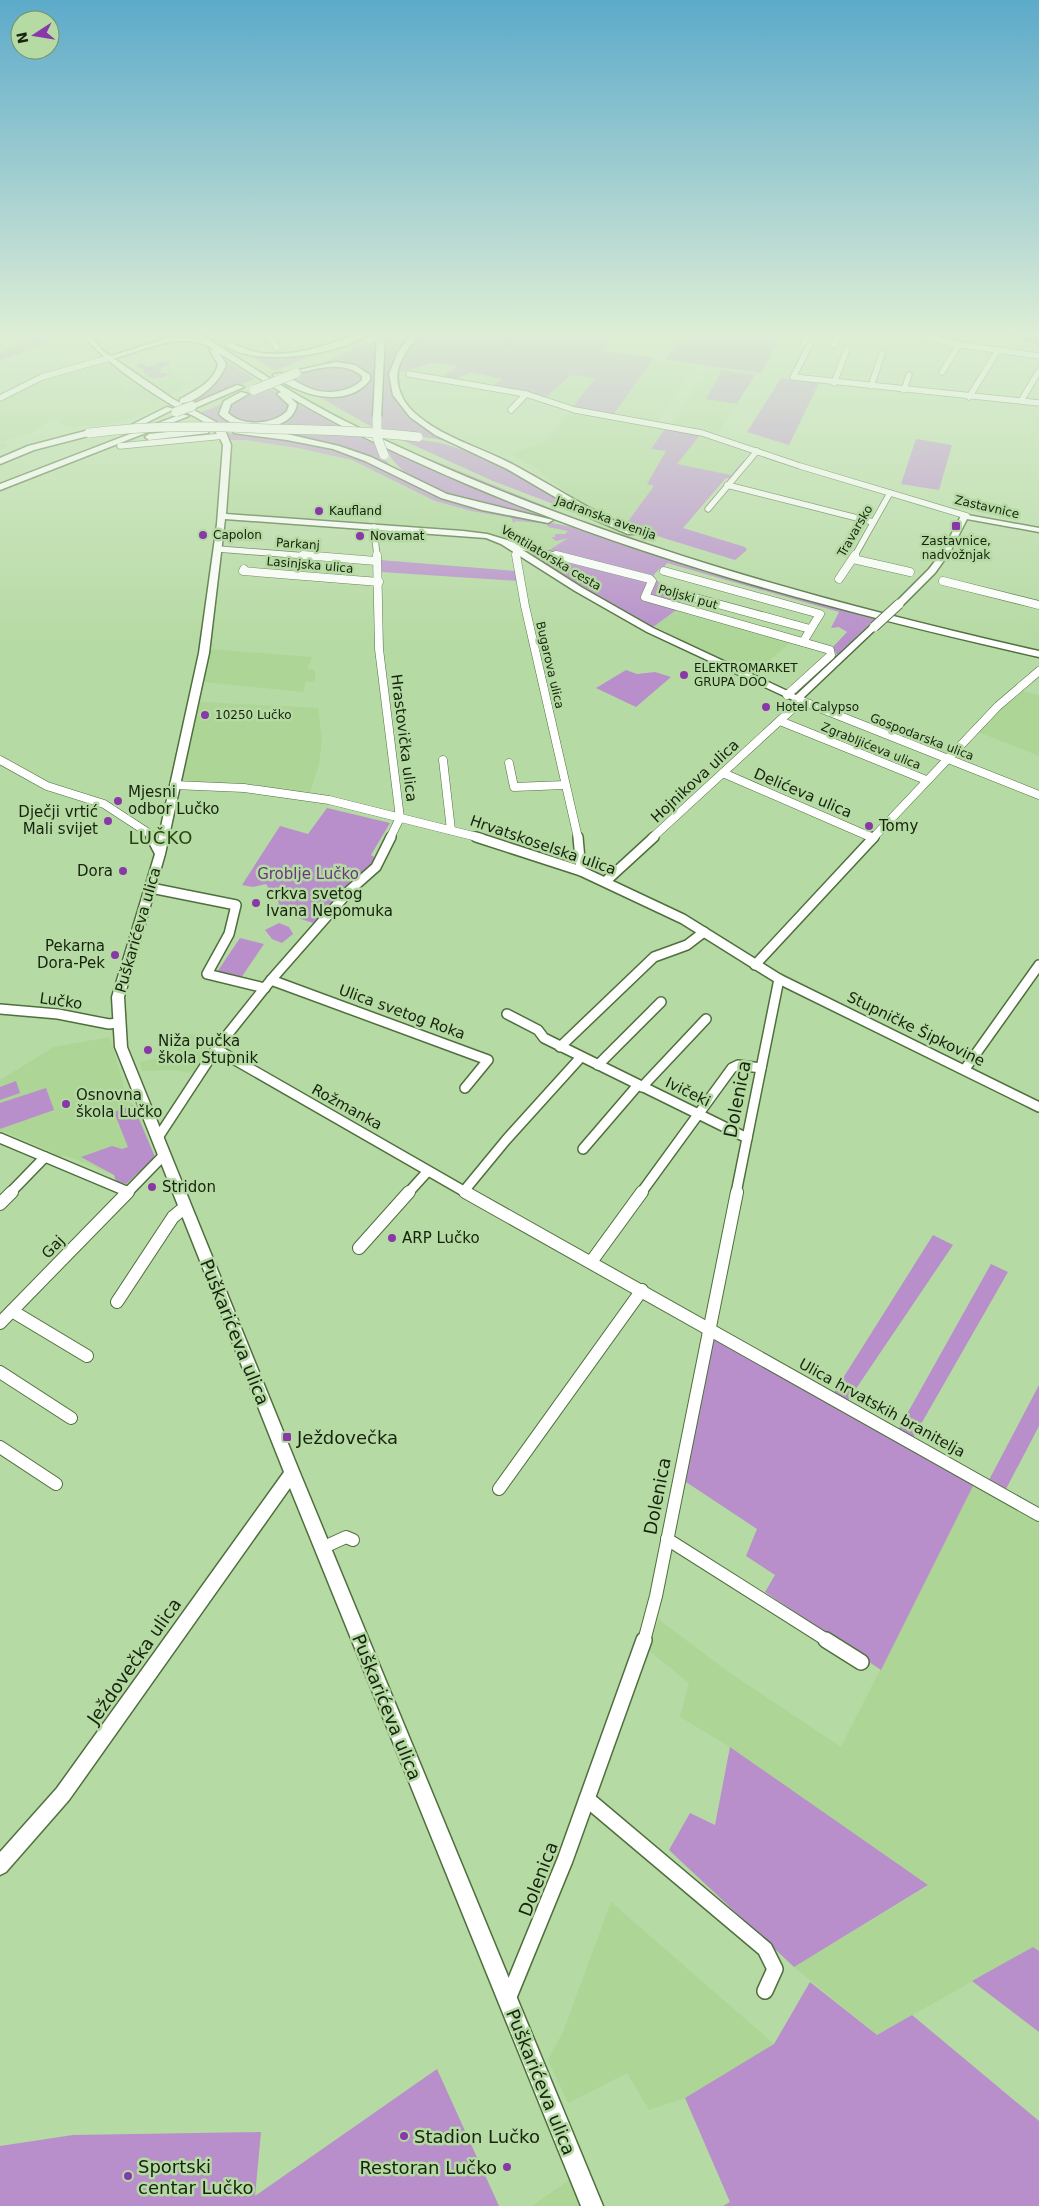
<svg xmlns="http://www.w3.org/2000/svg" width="1039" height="2206" font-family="'DejaVu Sans',sans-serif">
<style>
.built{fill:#acd596}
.green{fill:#b88fcb}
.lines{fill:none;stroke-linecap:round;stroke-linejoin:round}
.stream{stroke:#2a9c9c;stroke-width:1}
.minor-far4-casing{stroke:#4f6f3d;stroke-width:7}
.minor-far3-casing{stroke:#4f6f3d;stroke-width:9}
.minor-far2-casing{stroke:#4f6f3d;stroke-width:12}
.minor-far1-casing{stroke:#4f6f3d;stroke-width:14}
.minor-casing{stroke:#4f6f3d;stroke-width:18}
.major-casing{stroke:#4f6f3d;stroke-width:3}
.highway-casing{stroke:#4f6f3d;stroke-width:3}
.minor-far4{stroke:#fff;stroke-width:5.5}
.minor-far3{stroke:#fff;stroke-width:8}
.minor-far2{stroke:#fff;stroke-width:9}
.minor-far1{stroke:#fff;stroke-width:12}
.minor{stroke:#fff;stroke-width:15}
.major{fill:#fff;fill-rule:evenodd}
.highway{fill:#fff;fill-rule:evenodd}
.rail-casing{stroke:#678059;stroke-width:2.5}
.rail{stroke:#b6daa3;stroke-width:1;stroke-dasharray:3;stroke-linecap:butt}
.major-bridge-casing{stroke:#4f6f3d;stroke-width:11;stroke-linecap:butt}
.highway-bridge-casing{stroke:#4f6f3d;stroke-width:10;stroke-linecap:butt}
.major-bridge{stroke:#fff;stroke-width:9}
.highway-bridge{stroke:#fff;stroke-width:9}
.poi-dot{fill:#8838a7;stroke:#b6daa3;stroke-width:2}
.labels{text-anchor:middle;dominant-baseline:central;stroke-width:5;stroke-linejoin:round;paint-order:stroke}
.far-street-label{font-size:12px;fill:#16230e;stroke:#b6daa3}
.far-poi-label{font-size:12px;fill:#16230e;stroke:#b6daa3;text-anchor:start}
.street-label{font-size:15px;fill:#16230e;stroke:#b6daa3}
.poi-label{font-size:15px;fill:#16230e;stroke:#b6daa3;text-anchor:start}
.park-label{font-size:15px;fill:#6a367f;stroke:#b6daa3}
.quarter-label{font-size:18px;letter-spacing:1px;fill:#264311;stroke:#b6daa3}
.near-street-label{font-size:18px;fill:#16230e;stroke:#b6daa3}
.near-poi-label{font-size:18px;fill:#16230e;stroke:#b6daa3;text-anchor:start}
</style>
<rect width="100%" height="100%" fill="#b6daa3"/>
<g class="built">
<polygon points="244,333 350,333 333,339 273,338 281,352 277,353 244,347 239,343"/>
<polygon points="992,333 1022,333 1039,339 1039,348"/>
<polygon points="652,360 695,366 657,423 612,416"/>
<polygon points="104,362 133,379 122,384 127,389 137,385 157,399 157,408 124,421 107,425 67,427 53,418 29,435 24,434 3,442 8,446 0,450 0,400 36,382"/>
<polygon points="708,367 722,369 706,398 737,404 718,435 671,426"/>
<polygon points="173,373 188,384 168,397 145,379 165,380"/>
<polygon points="571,375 596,378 572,408 545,398"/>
<polygon points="568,414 583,414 665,429 652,448 667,451 648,484 654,486 626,524 601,514 574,499 535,467 511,454 544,442"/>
<polygon points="701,434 750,452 731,475 677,464"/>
<polygon points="230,440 244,440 298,448 352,460 435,501 471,511 540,523 567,529 574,535 548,551 489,534 375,526 375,505 371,504 368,523 235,514 227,510"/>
<polygon points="679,608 793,640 753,675 654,626"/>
<polygon points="209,649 312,657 307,669 315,670 315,682 305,681 304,692 203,682"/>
<polygon points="1021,691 1039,695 1039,756 976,731"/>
<polygon points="199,702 318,708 322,739 319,765 310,792 181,780"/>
<polygon points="183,1034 217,1036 195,1073 171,1070 142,1071 140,1062 176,1054 179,1048 186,1045"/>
<polygon points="110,1037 125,1091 139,1116 155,1157 126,1185 116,1181 114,1175 73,1158 63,1155 59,1159 53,1157 52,1152 5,1132 0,1135 0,1080 54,1047"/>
<polygon points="975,1482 1039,1518 1039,1951 1033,1947 877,2035 794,1967 928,1886 730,1747 680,1717 689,1683 648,1650 658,1619 727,1671 841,1747"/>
<polygon points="611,1902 774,2044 685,2098 649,2110 627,2073 568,2103 548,2060 563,2032"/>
<polygon points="569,2180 580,2206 532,2206"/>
</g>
<g class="green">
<polygon points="41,333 57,333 52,341 0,361 0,353"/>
<path d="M391,333h24l-25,45c3,37 42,51 70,67l-24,-6 -56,-9 2,-93z"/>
<path d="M424,333h190l-9,18 49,7 -42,58 -40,-8 23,-30 -24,-3 -26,23 -53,-11 10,-8 -31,-7 -17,8 -13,-2 16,-12 -24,-3 -32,9c-6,-16 13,-29 23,-39z"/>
<polygon points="684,333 783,333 761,373 666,360"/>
<polygon points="377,339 373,416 372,427 314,394 355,390 367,374 364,370 335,363 320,364"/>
<polygon points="350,340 275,371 245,352 294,354"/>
<path d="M224,360l31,19 -70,26 -2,-1c15,-10 43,-25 41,-44z"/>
<path d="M167,361l3,2 -2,3h-5l-4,7h13c-8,5 -18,7 -26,3l4,-2 -6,-1 -1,-4 -6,-3 4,-3 7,4 8,-2 1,-3z"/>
<path d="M323,366h24l16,7v9c-31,17 -46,10 -76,-4z"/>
<polygon points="722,370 755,375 737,404 706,399"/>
<polygon points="781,378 819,383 789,445 747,432"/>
<polygon points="267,386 291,404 283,417 257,424 233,420 225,409 235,399"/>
<path d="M225,403l-4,4 1,8c16,18 55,13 72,-2l3,-9 52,25 -60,-2 -1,-3c-29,6 -64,6 -89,-11z"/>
<polygon points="665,429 701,434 677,464 731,475 744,460 747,461 731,479 726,478 683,528 745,547 747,550 735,560 654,535 626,524 654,486 647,484 666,451 651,449"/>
<polygon points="228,433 303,441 352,454 428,492 452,501 571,527 705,572 875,619 837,655 833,647 847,632 839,627 831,628 839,612 667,563 664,567 661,567 651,578 548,551 568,538 556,541 551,537 555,537 555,534 565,534 568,531 548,527 547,524 540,523 516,521 513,523 512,518 471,511 435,501 352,460 298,448 244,440 230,440"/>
<polygon points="275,433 355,433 374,442 378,452 394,469 337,446"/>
<polygon points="391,435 441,443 482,456 593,519 493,481"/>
<polygon points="916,439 952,445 939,490 901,484"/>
<path d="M385,447l7,4 165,68c-49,-11 -149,-19 -172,-72z"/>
<path d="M422,456l160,65 128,43 155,45 174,43c-195,-45 -391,-96 -574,-176 -9,-3 -41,-16 -43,-20z"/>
<polygon points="524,550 641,577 649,583 642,598 679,608 653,627 649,626 580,587"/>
<polygon points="380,560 515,571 518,581 381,572"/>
<polygon points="655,580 678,591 675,594 684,597 677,605 647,597"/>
<polygon points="626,670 637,674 655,672 671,677 636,707 596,688"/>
<polygon points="327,808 390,823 371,855 378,859 313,923 274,910 279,903 266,884 253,887 242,885 280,826 308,834"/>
<polygon points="279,923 289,927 293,934 282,943 272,939 265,930"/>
<polygon points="240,938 264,944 241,978 217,972"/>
<polygon points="16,1081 20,1093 0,1100 0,1087"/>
<polygon points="46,1088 54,1110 0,1129 0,1103"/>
<polygon points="133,1105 155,1157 126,1184 116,1181 114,1175 81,1157 112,1146 122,1149 128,1147 114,1112"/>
<polygon points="933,1235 953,1245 847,1402 833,1394"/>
<polygon points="991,1264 1008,1272 913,1438 898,1430"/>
<polygon points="715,1340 725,1342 975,1482 881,1670 765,1592 775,1575 746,1556 757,1529 683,1480 711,1341"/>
<polygon points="1039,1385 1039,1426 1006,1489 989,1480"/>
<polygon points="730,1747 928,1885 794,1967 669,1850 690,1813 715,1825"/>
<polygon points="1033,1947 1039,1951 1039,2032 972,1981"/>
<polygon points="810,1982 877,2035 912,2015 1039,2121 1039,2206 723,2206 730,2202 685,2098 774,2044"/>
<polygon points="437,2069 499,2206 0,2206 0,2146 73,2135 261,2132 255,2196"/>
</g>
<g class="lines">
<polyline class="stream" points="0,346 25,333"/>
<g class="minor-far4-casing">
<g id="minor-far4">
<polyline points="267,333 277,348"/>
<polyline points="915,333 954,344 1039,356"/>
<polyline points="804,343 808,333"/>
<polyline points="810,345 793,377 1039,403"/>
<polyline points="834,345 839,333"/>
<polyline points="942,372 959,345"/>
<polyline points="409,374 526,394 511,410"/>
<polyline points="834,383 847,349"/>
<polyline points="871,386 882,354"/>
<polyline points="904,390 909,375"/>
<polyline points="526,394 575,410 702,433 800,466 967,516"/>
<polyline points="969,397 999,349"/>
<polyline points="0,398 42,377 109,358"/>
<polyline points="1021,401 1039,371"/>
<polyline points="120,446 224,436"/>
<polyline points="727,485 873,522"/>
<polyline points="708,509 757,451"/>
<polyline points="374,527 377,557"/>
<polyline points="506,543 561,557"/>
<polyline points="218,549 320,557"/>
<polyline points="516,549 516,557"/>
<polyline points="854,557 890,493"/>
</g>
</g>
<g class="minor-far3-casing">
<g id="minor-far3">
<polyline points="303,555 376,561"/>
<polyline points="377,555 379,649 400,818 390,838"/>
<polyline points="516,555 525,606 578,838"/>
<polyline points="556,555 650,579 652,581 645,597 830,650 831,655 787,695"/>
<polyline points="853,559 910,572"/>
<polyline points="244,569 243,571 379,582"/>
<polyline points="664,571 820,614 803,642"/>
<polyline points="839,579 855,555"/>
<polyline points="943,581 1039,605"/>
<polyline points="692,597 810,629"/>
<polyline points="797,699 1039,795"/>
<polyline points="780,721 926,780"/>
<polyline points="0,760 47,786 104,804 150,834 152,838"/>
<polyline points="443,760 451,830"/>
<polyline points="509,763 514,787 565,785"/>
<polyline points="723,773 873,838"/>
<polyline points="174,785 244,788 329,800 481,838"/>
<polyline points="652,838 801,701"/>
<polyline points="873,838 998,706 1039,671"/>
</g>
</g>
<g class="minor-far2-casing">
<g id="minor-far2">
<polyline points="151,837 160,854"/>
<polyline points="476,837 581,871 683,919 779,979 1039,1107"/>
<polyline points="578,837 581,871"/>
<polyline points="870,837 873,838"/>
<polyline points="606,881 654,837"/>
<polyline points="151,888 236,905 229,934 207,974 265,988"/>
<polyline points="755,965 874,837"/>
<polyline points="271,980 488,1060 465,1088"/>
<polyline points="0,1009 58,1014 109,1024 118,1023"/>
<polyline points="507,1014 538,1030 544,1038 747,1138"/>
<polyline points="560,1047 654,957 687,945 704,932"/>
<polyline points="216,1049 467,1193"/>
<polyline points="598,1065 661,1002"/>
<polyline points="965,1069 1039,965"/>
<polyline points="642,1087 706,1019"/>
<polyline points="0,1138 126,1191"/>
<polyline points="157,1139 216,1049 271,980 350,890 376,867 391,837"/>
<polyline points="583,1149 638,1085"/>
<polyline points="464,1191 506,1140 581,1057"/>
<polyline points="10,1193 45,1157"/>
<polyline points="127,1193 163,1156"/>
<polyline points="408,1193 428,1171"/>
<polyline points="641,1193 732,1068 738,1065 761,1068"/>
<polyline points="736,1193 779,979"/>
</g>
</g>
<g class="minor-far1-casing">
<g id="minor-far1">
<polyline points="465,1192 1039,1515"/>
<polyline points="0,1204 12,1192"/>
<polyline points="359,1248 409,1192"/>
<polyline points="591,1262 642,1192"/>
<polyline points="117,1302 173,1217 184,1208"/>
<polyline points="12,1311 87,1356"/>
<polyline points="0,1323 128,1192"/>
<polyline points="0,1372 71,1418"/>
<polyline points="0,1447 56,1484"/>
<polyline points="499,1489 642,1290"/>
<polyline points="667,1539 828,1641"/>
<polyline points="322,1548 346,1537 353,1540"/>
<polyline points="644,1641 656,1596 737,1192"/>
</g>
</g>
<g class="minor-casing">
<g id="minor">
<polyline points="826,1640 861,1662"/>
<polyline points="587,1799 765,1949 775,1969 765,1991"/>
<polyline points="508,1999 565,1860 644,1640"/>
</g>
</g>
<g class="major-casing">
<g id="major">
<path d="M81,333h7l15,18 70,48 45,24 7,7 6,15 -5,69 237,17 24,3 20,6 74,47 72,41 143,67 75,-70 7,2 -78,74 -3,1 -150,-70 -72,-41 -74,-47 -15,-6 -261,-19 -16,134 -44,201 -41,143 3,50 173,426 303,733h-22l-291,-718 -221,312 -63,72 -6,3v-23l57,-64 227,-316 -169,-425 -3,-50 43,-143 44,-201 18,-129 6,-79c-9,-25 -34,-29 -56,-43 -29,-18 -64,-42 -86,-69z"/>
<polygon points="962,514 1039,528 1039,532 967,519 950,552 935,573 902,606 896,606 896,602 929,569 942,552"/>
</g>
</g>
<g class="highway-casing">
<g id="highway">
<path d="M189,333h10c48,31 96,63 148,89 219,109 454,175 692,229v6c-194,-44 -387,-94 -570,-172 -61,-26 -122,-54 -179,-88l7,7c-5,31 -61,29 -78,10l5,-13 17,-9 7,2 -17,10 -3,9c15,14 45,12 59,-2l2,-6 -12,-11 4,-2 -62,-39 7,11c-3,15 -30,41 -46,39v-4c15,-8 34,-17 38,-35l-8,-13 3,-2c-31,-20 -72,3 -104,11l-4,-2 62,-20h28z"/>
<path d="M359,333h11c-28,22 -116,35 -145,12l4,-2c8,2 15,5 22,8 35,9 76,-5 108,-18z"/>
<polygon points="377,333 385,333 381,417 377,420 373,417"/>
<path d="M413,333h8c-15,18 -31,36 -20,61 5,14 19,24 31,32 25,16 56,25 82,39 41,22 78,47 120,65v4h-6l-37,-16 -84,-49 -72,-34 -25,-18 -17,-22 -4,-21 9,-22z"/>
<path d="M336,362l19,3 15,10v5c-24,30 -72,15 -97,-5l7,-2c10,4 19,11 29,15 16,7 40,5 53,-8v-4c-17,-14 -39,-9 -59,-4l-4,-2z"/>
<polygon points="237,385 244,387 195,408 188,406"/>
<polygon points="167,407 174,409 136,428 129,426"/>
<polygon points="182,414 189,416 0,490 0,484"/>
<polygon points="205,428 209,431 208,433 149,440 145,437 149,434"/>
<polygon points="237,428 287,434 339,446 371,457 447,494 553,520 548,523 482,510 441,498 365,461 333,449 287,440 234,433 233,431"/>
<polygon points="89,430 93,433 92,435 34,450 0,464 0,458 28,446"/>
</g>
</g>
<use href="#minor-far4" class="minor-far4"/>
<use href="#minor-far3" class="minor-far3"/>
<use href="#minor-far2" class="minor-far2"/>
<use href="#minor-far1" class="minor-far1"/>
<use href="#minor" class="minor"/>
<use href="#major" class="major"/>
<use href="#highway" class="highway"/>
<g class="rail-casing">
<polyline id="rail" points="1009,333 1039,344"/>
</g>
<use href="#rail" class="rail"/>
<g class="major-bridge-casing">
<polyline id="major-bridge" points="874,627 899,604"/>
</g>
<g class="highway-bridge-casing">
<g id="highway-bridge">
<polyline points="370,338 382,333"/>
<polyline points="254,390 296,373"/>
<polyline points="176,412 192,406"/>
<polyline points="377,417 377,437 384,455"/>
<path d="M89,433c61,-8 122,-7 184,-4 48,1 97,2 145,8"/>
</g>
</g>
<use href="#major-bridge" class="major-bridge"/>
<use href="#highway-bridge" class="highway-bridge"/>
</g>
<linearGradient id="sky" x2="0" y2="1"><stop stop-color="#5caaca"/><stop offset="0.52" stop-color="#deeed6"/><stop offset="1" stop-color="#deeed6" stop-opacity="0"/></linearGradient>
<rect width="1039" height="642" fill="url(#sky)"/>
<g class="poi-dot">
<circle cx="319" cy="511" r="5"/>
<rect x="951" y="521" width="10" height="10" rx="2.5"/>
<circle cx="203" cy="535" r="5"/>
<circle cx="360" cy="536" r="5"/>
<circle cx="684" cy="675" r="5"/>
<circle cx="766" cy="707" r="5"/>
<circle cx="205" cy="715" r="5"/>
<circle cx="118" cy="801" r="5"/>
<circle cx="108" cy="821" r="5"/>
<circle cx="869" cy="826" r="5"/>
<circle cx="123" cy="871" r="5"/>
<circle cx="256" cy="903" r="5"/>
<circle cx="115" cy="955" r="5"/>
<circle cx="148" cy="1050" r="5"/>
<circle cx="66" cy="1104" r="5"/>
<circle cx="152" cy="1187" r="5"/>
<circle cx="392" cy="1238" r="5"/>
<rect x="282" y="1432" width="10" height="10" rx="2.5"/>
<circle cx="404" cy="2136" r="5"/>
<circle cx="507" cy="2167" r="5"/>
<circle cx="128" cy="2176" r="5"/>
</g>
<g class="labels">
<g class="far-street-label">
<text transform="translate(987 507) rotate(13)">Zastavnice</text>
<text transform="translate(606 518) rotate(20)">Jadranska avenija</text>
<text transform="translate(855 531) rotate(-60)">Travarsko</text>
<text transform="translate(298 544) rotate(4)">Parkanj</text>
<text transform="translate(551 558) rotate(31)">Ventilatorska cesta</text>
<text transform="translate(310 565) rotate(5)">Lasinjska ulica</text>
<text transform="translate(688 597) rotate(16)">Poljski put</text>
<text transform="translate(550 665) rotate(77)">Bugarova ulica</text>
<text transform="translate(922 737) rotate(21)">Gospodarska ulica</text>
<text transform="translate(871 746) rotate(22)">Zgrabljićeva ulica</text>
</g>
<g class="far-poi-label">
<text x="329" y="511">Kaufland</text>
<text x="213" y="535">Capolon</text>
<text x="370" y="536">Novamat</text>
<text x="956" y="541" text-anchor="middle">Zastavnice,<tspan x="956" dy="14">nadvožnjak</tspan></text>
<text x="694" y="668">ELEKTROMARKET<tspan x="694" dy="14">GRUPA DOO</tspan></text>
<text x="776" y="707">Hotel Calypso</text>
<text x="215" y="715">10250 Lučko</text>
</g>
<g class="street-label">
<text transform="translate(404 738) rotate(83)">Hrastovička ulica</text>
<text transform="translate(695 781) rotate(-43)">Hojnikova ulica</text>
<text transform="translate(803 793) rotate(23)">Delićeva ulica</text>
<text transform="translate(543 845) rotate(19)">Hrvatskoselska ulica</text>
<text transform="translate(138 930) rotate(-74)">Puškarićeva ulica</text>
<text transform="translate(61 1001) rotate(8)">Lučko</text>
<text transform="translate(402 1012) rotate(20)">Ulica svetog Roka</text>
<text transform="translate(916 1029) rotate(26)">Stupničke Šipkovine</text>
<text transform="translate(688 1092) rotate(26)">Ivičeki</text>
<text transform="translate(347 1107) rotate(29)">Rožmanka</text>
<text transform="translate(53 1247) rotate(-46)">Gaj</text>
<text transform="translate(882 1408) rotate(29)">Ulica hrvatskih branitelja</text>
</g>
<g class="poi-label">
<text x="128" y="792">Mjesni<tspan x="128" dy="17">odbor Lučko</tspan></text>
<text x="98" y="812" text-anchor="end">Dječji vrtić<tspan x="98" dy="17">Mali svijet</tspan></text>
<text x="879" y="826">Tomy</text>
<text x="113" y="871" text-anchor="end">Dora</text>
<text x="266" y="894">crkva svetog<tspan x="266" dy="17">Ivana Nepomuka</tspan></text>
<text x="105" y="946" text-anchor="end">Pekarna<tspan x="105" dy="17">Dora-Pek</tspan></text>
<text x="158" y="1041">Niža pučka<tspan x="158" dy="17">škola Stupnik</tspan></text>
<text x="76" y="1095">Osnovna<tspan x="76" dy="17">škola Lučko</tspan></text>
<text x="162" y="1187">Stridon</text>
<text x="402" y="1238">ARP Lučko</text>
</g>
<g class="park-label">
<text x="308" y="874">Groblje Lučko</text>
</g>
<g class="quarter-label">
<text x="161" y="837">LUČKO</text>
</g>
<g class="near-street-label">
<text transform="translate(737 1099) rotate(-79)">Dolenica</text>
<text transform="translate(235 1332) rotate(68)">Puškarićeva ulica</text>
<text transform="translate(657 1496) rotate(-79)">Dolenica</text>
<text transform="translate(134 1661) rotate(-55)">Ježdovečka ulica</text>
<text transform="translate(387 1707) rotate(68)">Puškarićeva ulica</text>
<text transform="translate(538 1879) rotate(-69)">Dolenica</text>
<text transform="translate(541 2082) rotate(68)">Puškarićeva ulica</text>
</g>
<g class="near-poi-label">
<text x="297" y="1437">Ježdovečka</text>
<text x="414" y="2136">Stadion Lučko</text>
<text x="138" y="2166">Sportski<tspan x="138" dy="21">centar Lučko</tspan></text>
<text x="497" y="2167" text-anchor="end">Restoran Lučko</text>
</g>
</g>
<g transform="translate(35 35) rotate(258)"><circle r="24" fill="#b6daa3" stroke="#769167"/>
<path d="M0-4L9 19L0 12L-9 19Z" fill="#8838a7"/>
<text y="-8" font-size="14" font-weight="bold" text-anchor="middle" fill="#16230e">N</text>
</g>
</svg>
